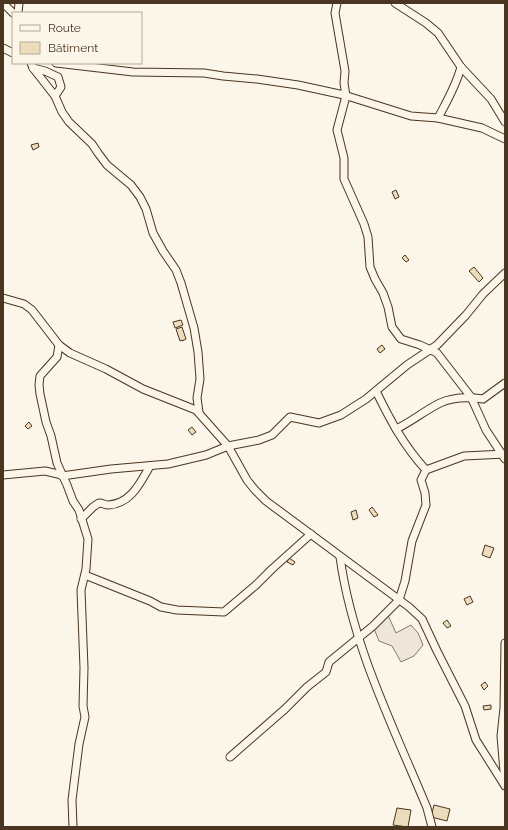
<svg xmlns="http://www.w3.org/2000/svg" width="508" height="830" font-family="Raleway,sans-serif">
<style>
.green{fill:#ede6d9;stroke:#887966}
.building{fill:#ecdcbc;stroke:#4a3520}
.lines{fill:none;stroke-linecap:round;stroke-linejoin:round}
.minor-casing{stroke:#4a3520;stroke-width:9}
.minor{stroke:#fbf6e9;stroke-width:7}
</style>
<rect width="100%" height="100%" fill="#fbf6e9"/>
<polygon class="green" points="387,613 396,633 411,625 418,633 423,645 414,656 401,662 392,646 379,641 373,626"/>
<g class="building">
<polygon points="38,143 39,147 33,150 31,145"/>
<polygon points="396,190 399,197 395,199 392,192"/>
<polygon points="405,255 409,260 406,262 402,258"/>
<polygon points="474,267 483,278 479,282 469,271"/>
<polygon points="181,320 183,325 175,328 173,322"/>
<polygon points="182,327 186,339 182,341 182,340 180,341 176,329"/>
<polygon points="382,345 385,349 380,353 377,349"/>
<polygon points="29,422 32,426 28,429 25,426"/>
<polygon points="192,427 196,432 192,435 188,430"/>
<polygon points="372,507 378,515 374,517 369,510"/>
<polygon points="356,510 358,518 353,520 351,512"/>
<polygon points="485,545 494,548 490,558 482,555"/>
<polygon points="289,558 295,562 293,565 287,562"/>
<polygon points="470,596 473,602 467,605 464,599"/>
<polygon points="447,620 451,626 447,628 443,623"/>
<polygon points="485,682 488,686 484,690 481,685"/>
<polygon points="491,705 491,709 484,710 483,706"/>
<polygon points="434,805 450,809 447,821 431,817"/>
<polygon points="397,808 411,810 408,827 393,825"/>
</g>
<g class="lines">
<g class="minor-casing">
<g id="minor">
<polyline points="3,3 13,13"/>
<polyline points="337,3 335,13 345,71 344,83 346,96 337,130 344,158 344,179 364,224 368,237 370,267 375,279 383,293 388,307 392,327 401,339 420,345 437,353 471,397 486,430 505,459"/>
<polyline points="395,3 426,23 438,33 461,67 491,99 505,122"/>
<polyline points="18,13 19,3"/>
<polyline points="3,48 13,53"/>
<polyline points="31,63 33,68 55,96 62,112 69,122 92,144 98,153 107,165 131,185 140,197 146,209 153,233 163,251 176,270 181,283 194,328 198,352 200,379 197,398 199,412"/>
<polyline points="56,63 133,72 204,73 223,76 257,79 298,85 344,95 411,116 438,118 482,128 505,139"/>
<polyline points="33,68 45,71 58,77 61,87 55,96"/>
<path d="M438,118c9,-17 18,-32 23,-51"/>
<polyline points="3,298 24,304 32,310 59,345 70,353 106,369 143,389 196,410 228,446 247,480 255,490 266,501 409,607 422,619 437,651 465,706 476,740 505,786"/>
<polyline points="59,345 57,357 40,376 39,385 40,394 46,422 51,436 57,463 67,485 73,501 79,510 88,539 86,569 81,590 84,668 83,706 85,717 79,744 72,800 73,827"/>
<path d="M376,391c14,29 28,55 50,79"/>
<path d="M396,429c15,-7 28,-18 44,-26 13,-6 29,-6 43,-4l22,-16"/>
<polyline points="3,475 45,471 62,475"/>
<polyline points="62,476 111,469 168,464 206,455 228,446 259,440 272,435 290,417 319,423 341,415 366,399 407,365 437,345 466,315 483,294 505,273"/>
<path d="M81,519l12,-12 6,-4c4,0 6,2 9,2 23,-1 32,-22 42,-39"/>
<path d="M340,557c12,88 53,169 87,251l5,19"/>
<polyline points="85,575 150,601 161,607 177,610 224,612 256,585 272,569 311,534"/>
<polyline points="230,757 285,709 307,687 326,672 329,662 373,626 399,600 405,581 412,541 426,505 425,493 421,480 426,470 464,456 505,454"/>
<polyline points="505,784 501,736 504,708 505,643"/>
</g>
</g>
<use href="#minor" class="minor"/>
</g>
<rect width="508" height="830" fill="none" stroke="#4a3520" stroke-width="8"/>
<rect x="12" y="12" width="130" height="52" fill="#fbf6e9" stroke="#b4a999"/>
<rect x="20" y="25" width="20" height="6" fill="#fbf6e9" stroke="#b4a999"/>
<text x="48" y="32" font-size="12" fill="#4a3520">Route</text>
<rect x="20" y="42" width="20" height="12" fill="#ecdcbc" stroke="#b4a999"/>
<text x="48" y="52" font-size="12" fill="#4a3520">Bâtiment</text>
</svg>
